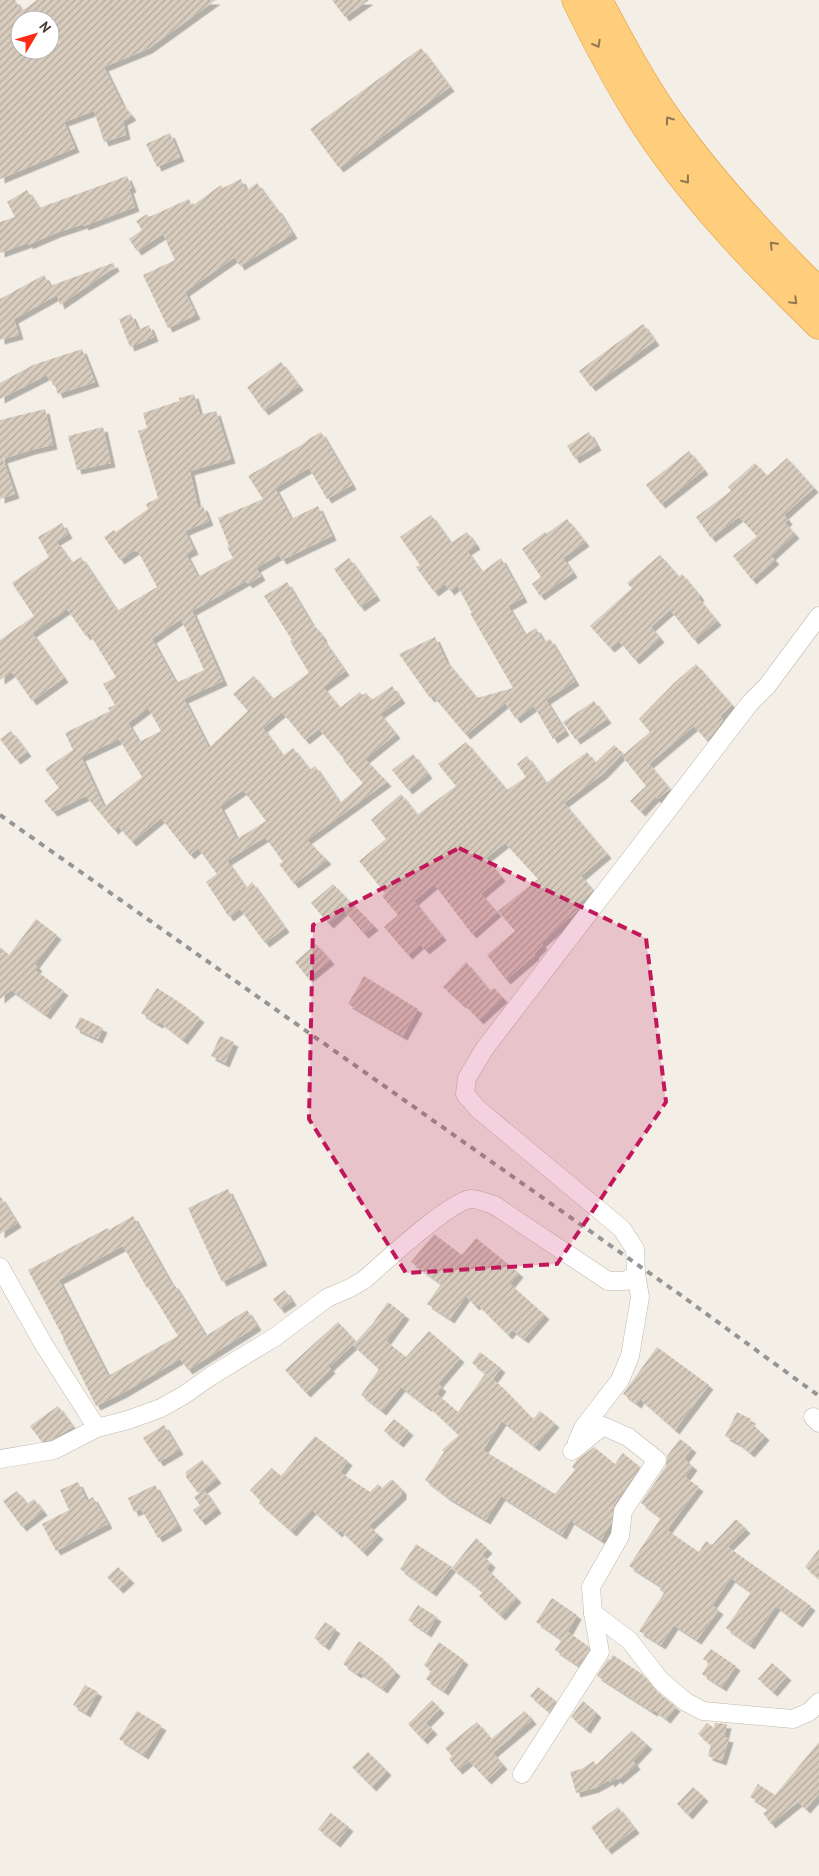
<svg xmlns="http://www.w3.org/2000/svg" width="819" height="1876" font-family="'PT Sans',sans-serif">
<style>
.building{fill:url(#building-hatch);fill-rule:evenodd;filter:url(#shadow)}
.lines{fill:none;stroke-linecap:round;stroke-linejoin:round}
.minor-casing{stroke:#c1b9ab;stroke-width:19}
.trunk-casing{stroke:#de9735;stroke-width:29}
.minor{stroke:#fff;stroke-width:18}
.trunk{stroke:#fece7c;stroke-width:28}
.rail{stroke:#959595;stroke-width:4;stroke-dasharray:6 6;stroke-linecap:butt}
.oneway{stroke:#907851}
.marked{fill:#c2185b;fill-opacity:0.2;stroke:#c2185b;stroke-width:4;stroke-dasharray:10 6;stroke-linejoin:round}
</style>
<defs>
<pattern id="building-hatch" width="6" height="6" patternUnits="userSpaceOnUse" patternTransform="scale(1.25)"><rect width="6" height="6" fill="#d8ccbe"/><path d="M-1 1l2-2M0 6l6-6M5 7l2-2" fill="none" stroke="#b1a79b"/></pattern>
<filter id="shadow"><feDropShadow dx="4.5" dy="4.5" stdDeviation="0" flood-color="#0004"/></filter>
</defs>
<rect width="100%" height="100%" fill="#f3eee6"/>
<g class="building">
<path d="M0,0h15l7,11 15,-11h179l-68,49 -44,18 18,37 10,12 -9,5 3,14 -22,7 -10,-31 -30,11 11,26 -75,31zM20,20h30v9l10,14 -9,3 1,2 -2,2 -30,7z"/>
<polygon points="332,0 369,0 345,17"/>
<polygon points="421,48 450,87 339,168 310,129"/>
<polygon points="170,133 180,157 157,167 146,144"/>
<polygon points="127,176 132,188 129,189 135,207 84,226 83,224 56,233 28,245 28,243 0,253 0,222 15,217 7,202 27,190 39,208"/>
<polygon points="241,179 246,191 257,183 276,209 277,208 293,234 240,266 235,257 185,292 196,315 168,328 143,275 175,260 163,234 137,251 129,239 142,230 136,221 147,214 149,217 189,199 192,206 221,185 223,188"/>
<polygon points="113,263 115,267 60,305 57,295 14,319 19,335 0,340 0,299 44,275 50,286"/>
<polygon points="131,314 138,330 149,325 154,337 130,347 119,319"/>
<polygon points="643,324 655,341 591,387 579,371"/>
<polygon points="82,349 95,382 58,394 53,380 49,381 47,375 0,399 0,383 33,365"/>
<polygon points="281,362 299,386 264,411 247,387"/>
<path d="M194,394l6,21 16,-4 15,48 -41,12 8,37 5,-2 6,15 -24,10 9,19 -8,4 12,23 35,-19 -6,-11 2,-1 -11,-28 45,-19 -15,-23 55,-32 6,-5 12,-7 31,53 -25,14 -18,-31 -34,20 16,31 27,-13 14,30 -50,24 -3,-5 -23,13 5,8 -13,8 -2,-3 -54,30 31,70 -39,18 25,49 39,-37 -15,-17 21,-18 19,23 36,-26 -19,-32 2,-1 -28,-44 23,-14 26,44 1,-1 9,12 -1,1 23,33 -22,16 17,21 20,-16 2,3 4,-2 6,7 20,-14 9,13 -21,15 16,20 -31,25 22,23 -80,58 20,20 -33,24 -15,-20 4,-2 -18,-25 -38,24 19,27 6,-6 33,46 -20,15 -25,-34 -11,8 -23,-35 11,-8 -19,-26 -8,7 -29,-37 -29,24 -14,-16 -4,4 -28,-34 -33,16 -9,-11 15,-13 -14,-19 28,-19 -8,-17 45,-22 -2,-3 7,-3 -12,-21 13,-7 -27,-44 -3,3 -19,-27 -35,24 32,45 -32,23 -20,-29 -12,8v-40l34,-24 -22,-33 37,-26 -11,-20 24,-14 6,11 -12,7 16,22 9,-6 36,54 40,-24 -19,-36 -2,1 -1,-2 -15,10 -16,-23 10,-7 2,2 32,-23 -2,-5 12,-6 -20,-67 9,-3 -4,-15 36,-12v-3zM181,619l23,51 -28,13 -24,-44zM148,708l13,23 -22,11 -11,-19zM282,712l23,28 14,-11 25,30 -1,1 20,23 -23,20 -25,-37 -5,4 -17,-22 -10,8 -20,-28zM119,739l23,38 -38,30 -23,-50zM243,790l23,31 -29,18 -17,-33z"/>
<polygon points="45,409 53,445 31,450 3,459 15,494 0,499 0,420"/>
<polygon points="103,427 111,463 77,470 68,436"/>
<polygon points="589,432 597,446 575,459 567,446"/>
<polygon points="689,451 704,470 661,504 646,485"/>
<polygon points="787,458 814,488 784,515 788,520 785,523 795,534 771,556 775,560 752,580 733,556 757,536 739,517 711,538 696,517 731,491 728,487 755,463 767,476"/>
<polygon points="431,515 451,543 467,532 476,545 467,551 482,572 501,558 523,598 508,606 525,635 536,628 544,642 550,639 575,681 546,700 565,731 553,739 534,706 516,719 505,703 466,735 433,696 430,698 399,654 435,637 446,661 477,698 513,688 470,613 472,613 457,585 450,591 445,584 434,592 416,567 420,565 400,537"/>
<polygon points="567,519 585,542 563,558 573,573 540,596 532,584 541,577 522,549 545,532 546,534"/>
<polygon points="660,555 679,577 682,574 700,596 698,598 717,621 694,640 670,610 651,627 660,638 635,660 619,641 610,648 590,626 632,588 627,583"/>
<polygon points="349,558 376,596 360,607 334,569"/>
<polygon points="696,664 732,705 720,716 723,720 707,741 694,726 649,764 670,789 657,799 655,797 641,812 630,801 646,786 622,756 650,732 639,719 674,683"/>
<polygon points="594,701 607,719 576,740 563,722"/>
<polygon points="11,731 27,752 16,760 0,739"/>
<polygon points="466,742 507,790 526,777 517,764 527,756 546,783 587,752 595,763 614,745 623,753 603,774 564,803 607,854 581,876 593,890 579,903 581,905 577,911 541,943 543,945 534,954 535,955 506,980 487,955 515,931 498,911 538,879 505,843 486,858 501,877 481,894 497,912 472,934 434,884 414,901 442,936 425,950 420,944 408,955 384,927 398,915 382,896 385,893 359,861 386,839 371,820 401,794 417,815 456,786 438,764"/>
<polygon points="413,754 428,774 408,790 392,770"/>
<polygon points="333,884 374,926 364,934 344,910 329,924 311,903"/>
<polygon points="36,919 57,935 35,964 38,967 35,970 64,991 46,1015 11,990 0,999 0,947 9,955"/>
<polygon points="316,944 330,960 308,978 295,962"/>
<polygon points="466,962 490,991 494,988 503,998 479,1020 463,1003 462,1004 443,987"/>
<polygon points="364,976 418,1009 403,1036 348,1004"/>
<polygon points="157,988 179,1002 200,1018 183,1040 160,1022 158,1024 141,1013"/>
<polygon points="80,1017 103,1028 98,1039 75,1028"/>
<polygon points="220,1036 234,1042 225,1063 211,1056"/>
<polygon points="228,1189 263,1261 222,1282 188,1208"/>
<polygon points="0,1196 17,1223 0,1234"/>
<path d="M133,1216l39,69 2,-1 32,52 41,-26 10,16 -69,44 -8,-11 -57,34 -27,13 -33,-67h1l-36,-69 80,-42 1,2zM123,1246l24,42 1,-1 30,49 -70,40 -49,-96z"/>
<polygon points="434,1234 462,1255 476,1238 519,1273 510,1284 545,1315 524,1339 512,1330 508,1335 477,1304 475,1306 466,1296 450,1319 427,1304 441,1284 411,1262"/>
<polygon points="285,1290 292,1301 280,1309 273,1299"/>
<polygon points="388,1302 405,1315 386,1341 406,1357 429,1331 460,1358 438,1384 442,1387 437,1394 458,1412 485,1374 500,1385 533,1419 540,1411 555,1423 535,1447 502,1421 483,1450 555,1494 575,1470 572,1467 577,1460 594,1447 615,1464 623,1453 640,1467 614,1505 611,1523 601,1540 570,1520 562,1535 501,1496 486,1520 447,1497 425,1480 444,1452 442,1450 459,1435 428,1406 427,1407 401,1387 382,1411 361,1395 379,1369 353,1345 373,1323"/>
<polygon points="338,1322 356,1342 329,1367 331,1369 306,1393 285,1370"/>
<polygon points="657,1347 709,1385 675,1430 640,1399 637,1404 623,1394"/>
<polygon points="480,1352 501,1368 493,1379 472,1363"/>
<polygon points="58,1406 73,1427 51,1440 41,1441 30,1426"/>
<polygon points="737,1412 751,1419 750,1422 765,1436 750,1453 738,1443 725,1436"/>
<polygon points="394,1419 409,1431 399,1443 384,1431"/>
<polygon points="164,1425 179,1450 159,1462 143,1438"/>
<polygon points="315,1436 348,1461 340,1472 370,1492 378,1484 382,1488 392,1479 402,1490 402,1495 369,1526 379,1535 363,1552 340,1530 338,1533 312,1510 292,1532 259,1503 261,1501 250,1490 272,1468 281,1476"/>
<polygon points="680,1439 692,1448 684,1459 693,1466 685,1477 699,1487 667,1530 699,1552 706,1541 712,1545 736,1519 746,1529 728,1547 811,1606 798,1623 776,1606 750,1645 726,1628 751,1592 731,1578 712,1605 719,1610 697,1640 674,1625 661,1645 639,1631 664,1593 660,1590 662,1587 629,1566 661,1518 641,1503 666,1466 667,1456"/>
<polygon points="202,1460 217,1479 198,1493 186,1477 186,1472"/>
<polygon points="78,1482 87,1501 93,1497 108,1524 56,1551 42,1524 69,1510 60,1490"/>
<polygon points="155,1485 178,1526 158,1538 141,1509 134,1512 128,1498"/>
<polygon points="204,1490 217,1509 201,1521 193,1510 200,1505 194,1497"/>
<polygon points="17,1491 27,1504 34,1499 43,1511 22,1527 3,1501"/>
<polygon points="476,1538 488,1549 482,1555 491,1563 487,1569 517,1598 501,1616 479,1596 483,1592 452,1568"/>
<polygon points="416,1544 452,1567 432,1592 400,1569"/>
<polygon points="819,1549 819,1579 805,1567"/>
<polygon points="118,1567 130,1579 119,1589 107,1577"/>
<polygon points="552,1598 577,1615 566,1635 568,1632 588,1646 589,1650 579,1666 555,1650 562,1640 536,1622"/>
<polygon points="418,1605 437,1617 427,1633 408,1620"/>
<polygon points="325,1622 336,1629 325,1646 314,1638"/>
<polygon points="359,1641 382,1658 396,1672 383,1689 359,1672 357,1674 343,1664"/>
<polygon points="439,1642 464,1660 444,1691 426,1679 431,1671 424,1665"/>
<polygon points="711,1649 736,1666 722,1687 702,1674 709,1663 703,1659"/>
<polygon points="613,1655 642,1674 654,1689 676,1707 666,1719 654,1710 653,1712 597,1676 608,1659 610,1660"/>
<polygon points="772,1663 787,1676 773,1692 758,1679"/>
<polygon points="85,1685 98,1692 86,1713 73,1705"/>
<polygon points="538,1687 556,1701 549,1712 530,1696"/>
<polygon points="432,1700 440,1709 426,1723 433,1730 423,1740 408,1724"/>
<polygon points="583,1701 597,1713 586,1729 571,1717"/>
<polygon points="137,1711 162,1726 144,1755 119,1739"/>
<polygon points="525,1711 532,1720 493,1753 503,1765 487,1780 469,1761 458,1770 449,1759 452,1756 445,1748 477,1722 491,1739"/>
<polygon points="707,1723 714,1728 715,1723 727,1724 724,1737 729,1738 722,1761 708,1756 711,1745 698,1734"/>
<polygon points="632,1731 648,1745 633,1761 636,1765 618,1780 616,1778 610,1783 609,1780 595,1788 576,1793 570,1772 581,1769 594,1761 596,1765"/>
<polygon points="819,1742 819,1794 806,1809 798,1802 771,1824 763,1813 769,1809 750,1797 758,1784 775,1795"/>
<polygon points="368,1752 387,1771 372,1787 352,1767"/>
<polygon points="693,1787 704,1797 688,1815 677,1804"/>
<polygon points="618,1807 635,1829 607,1850 591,1827"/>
<polygon points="331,1813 349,1827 336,1843 318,1829"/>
</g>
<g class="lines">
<g class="minor-casing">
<g id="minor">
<polyline points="0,1267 44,1345 97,1428"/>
<polyline points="813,1417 819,1423"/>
<polyline points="577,1442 583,1428 620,1380 630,1356 640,1297 636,1274"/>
<polyline points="572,1451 603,1426 628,1437 657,1460 623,1511 620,1536 591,1587 593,1613 629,1640 661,1681 686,1702 703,1711 793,1719 809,1712 819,1702"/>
<path d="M0,1459l54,-9 43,-22 31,-8 33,-12 23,-13 27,-19 64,-39 52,-39 23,-10 14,-8c19,-17 86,-79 107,-81 7,0 16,4 23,6l114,76h18l10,-7 -1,-25 -13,-20 -144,-120 -13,-15 2,-16 18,-30 265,-345 17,-17 52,-70"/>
<polyline points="522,1774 600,1652 593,1613"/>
</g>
</g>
<g class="trunk-casing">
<g id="trunk">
<path d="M576,0c19,39 39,77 62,114 49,78 115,147 181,211"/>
<path d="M598,0c22,41 44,83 71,121 44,62 96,118 150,171"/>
</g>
</g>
<use href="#minor" class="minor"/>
<use href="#trunk" class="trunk"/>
<polyline class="rail" points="0,815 682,1296 819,1396"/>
</g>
<defs><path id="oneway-chevron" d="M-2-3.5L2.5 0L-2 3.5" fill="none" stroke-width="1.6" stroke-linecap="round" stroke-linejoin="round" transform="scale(1.25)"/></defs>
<g class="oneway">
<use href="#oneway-chevron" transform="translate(597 44) rotate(61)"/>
<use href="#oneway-chevron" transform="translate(669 120) rotate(-125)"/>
<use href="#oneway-chevron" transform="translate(686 180) rotate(52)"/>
<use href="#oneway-chevron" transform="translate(773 245) rotate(-134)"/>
<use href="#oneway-chevron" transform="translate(794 301) rotate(45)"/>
</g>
<path class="marked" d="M459,848l187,90 20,164 -109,162 -151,9 -97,-154 4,-194z"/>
<g transform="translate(35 35) rotate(52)"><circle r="24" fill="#ffffff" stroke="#b5b2ae"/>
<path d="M0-4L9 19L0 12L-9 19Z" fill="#fb2b15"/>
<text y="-8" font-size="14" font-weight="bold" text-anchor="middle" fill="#463e35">N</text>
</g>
</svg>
